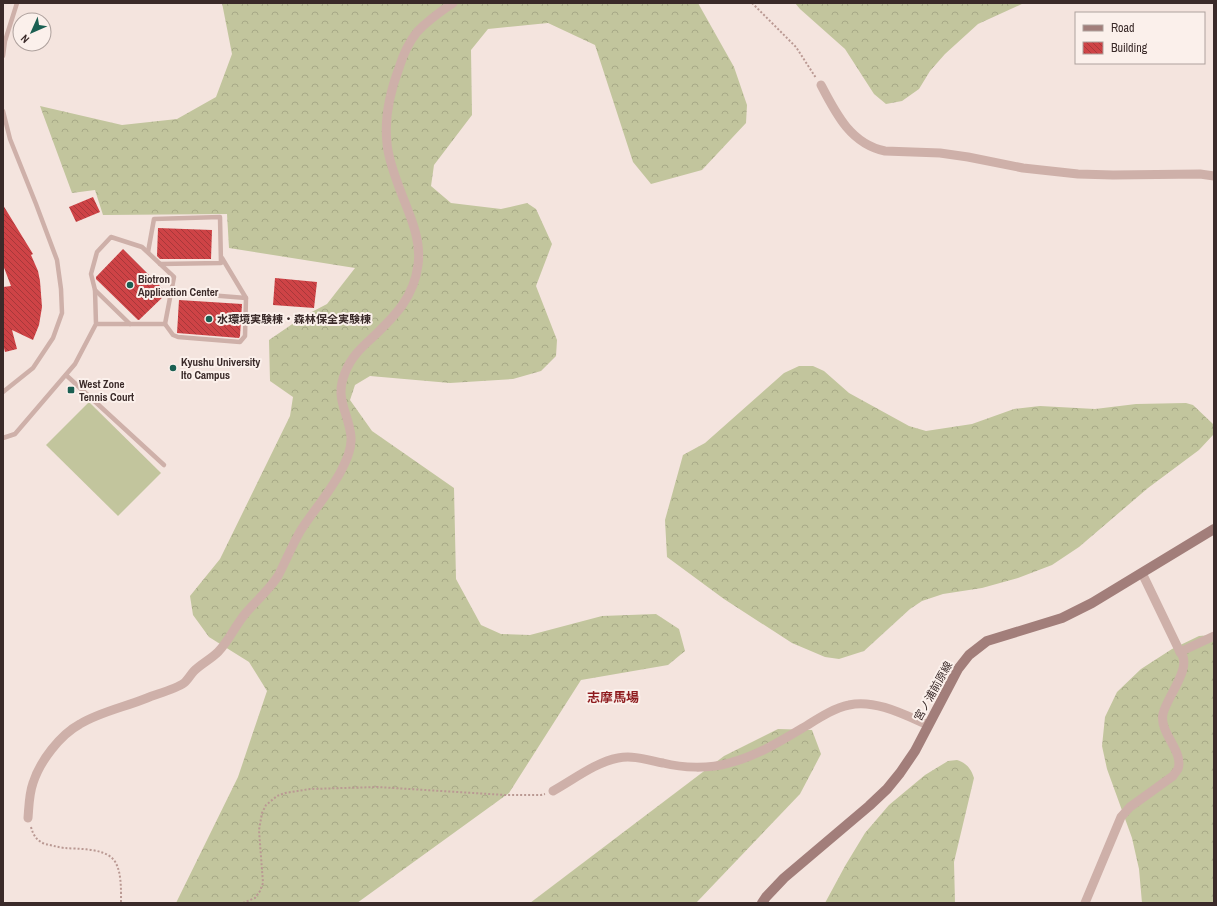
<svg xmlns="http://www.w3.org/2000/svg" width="1217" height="906" font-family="'Archivo Narrow','Noto Sans JP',sans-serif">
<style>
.forest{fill:url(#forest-crowns)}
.pitch{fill:#c2c59d}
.building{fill:url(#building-back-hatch)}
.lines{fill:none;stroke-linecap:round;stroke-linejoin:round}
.path{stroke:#ba9993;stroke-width:2;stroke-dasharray:2 2;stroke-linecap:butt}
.service{stroke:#ceb0a9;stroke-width:4.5}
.minor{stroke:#ceb0a9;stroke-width:9}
.secondary{stroke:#a27e7a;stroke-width:10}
.poi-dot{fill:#1b5f52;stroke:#fbf0eb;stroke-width:1.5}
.labels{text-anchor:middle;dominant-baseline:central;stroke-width:4;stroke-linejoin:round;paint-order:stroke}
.poi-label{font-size:11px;font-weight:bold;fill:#3a2a29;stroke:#fbf0eb;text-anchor:start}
.street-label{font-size:11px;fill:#3a2a29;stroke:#fbf0eb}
.quarter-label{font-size:13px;font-weight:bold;fill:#8f1c1f;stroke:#fbf0eb}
</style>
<defs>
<pattern id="forest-crowns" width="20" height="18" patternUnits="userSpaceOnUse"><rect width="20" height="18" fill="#c2c59d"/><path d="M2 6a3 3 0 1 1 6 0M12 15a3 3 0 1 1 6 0" fill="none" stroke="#a7a987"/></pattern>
<pattern id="building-back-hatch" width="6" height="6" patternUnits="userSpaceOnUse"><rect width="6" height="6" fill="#ce4346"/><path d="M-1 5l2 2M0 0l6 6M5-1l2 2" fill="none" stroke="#a8383a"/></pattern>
</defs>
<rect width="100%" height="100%" fill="#f4e4de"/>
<g class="forest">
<polygon points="222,3 698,3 734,67 747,105 746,123 702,170 651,184 633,162 595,45 548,23 488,29 471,50 472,115 434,165 431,186 451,203 501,209 527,203 536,209 552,244 536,286 557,340 556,356 541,371 513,379 450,383 370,376 355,385 350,400 372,431 454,488 456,579 481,625 501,634 530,635 602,616 656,614 679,629 685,651 668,665 581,680 509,793 357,903 176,903 238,777 267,691 249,662 209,637 193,615 190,596 220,559 290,416 293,397 270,381 269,340 304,316 327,304 355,268 229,248 227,214 103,215 95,190 72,193 40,106 122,125 177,119 216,97 232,54"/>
<polygon points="795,3 1024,3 978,24 945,54 930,71 919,89 902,101 886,104 874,94 845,49 800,9"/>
<polygon points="799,366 813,366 824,371 849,393 909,426 926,431 972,424 1014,409 1040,406 1095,409 1136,404 1186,403 1193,405 1213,424 1213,435 1199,450 1148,488 1079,547 1052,565 1018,578 982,588 943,594 922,601 910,609 864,651 839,659 825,657 792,643 724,599 667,557 665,520 683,455 705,443 784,373"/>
<polygon points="1214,635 1214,903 1142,903 1139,869 1132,838 1107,769 1102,746 1105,717 1117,692 1141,669 1172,649 1199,636"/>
<polygon points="778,729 812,730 821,754 800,794 696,903 530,903 724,756"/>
<path d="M957,760c9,3 14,8 17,18l-20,84 1,41h-130l20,-37 20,-33 24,-28 36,-30 23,-14z"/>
</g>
<polygon class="pitch" points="89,402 161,473 118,516 46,445"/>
<g class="building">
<polygon points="93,197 100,212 76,222 69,207"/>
<polygon points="3,205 33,254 31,255 38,271 40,281 42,307 39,325 33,340 12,330 17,349 5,352 3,344 3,287 11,286 3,265"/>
<polygon points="158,228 212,230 211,259 160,259 157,256"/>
<polygon points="123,249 167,293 139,320 138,320 96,279 96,277"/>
<polygon points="275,278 317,282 314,308 273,305"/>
<polygon points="179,300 242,304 240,336 239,338 177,333"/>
</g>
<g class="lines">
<g class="path">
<polyline points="752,3 796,47 816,78"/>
<path d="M31,827c2,8 6,14 14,17 6,1 12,3 19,4 14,1 37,0 48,10 10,9 9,32 9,45"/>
<polyline points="243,903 255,898 260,891 263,883 259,830 262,813 266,805 277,796 285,793 310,789 378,787 505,795 541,795 545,794"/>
</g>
<g class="service">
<polyline points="3,56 5,41 17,3"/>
<polyline points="3,111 10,139 36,204 57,260 61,289 62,313 53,338 33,368 3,392"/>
<polyline points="148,252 154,219 220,217 221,263 160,264"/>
<polyline points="95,290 130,324"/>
<polyline points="171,292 246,298"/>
<polyline points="165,324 173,335 178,337 240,342 245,336 246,298 222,258"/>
<polyline points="66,375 164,465"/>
<polyline points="3,438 15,434 75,364 96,324 95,290 91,274 97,252 111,237 142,247 174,277 165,324 96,324"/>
</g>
<g class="minor">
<path d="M821,85c15,29 30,59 64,66l55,2 28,4 55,11 55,6 35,1 87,-1 14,2"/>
<polyline points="1180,652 1214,636"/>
<path d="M553,791c20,-11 43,-29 65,-33 15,-3 30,2 45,5 20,5 46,6 66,0 28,-7 52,-22 77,-37 13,-8 28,-18 43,-21 26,-6 56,10 79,20"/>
<path d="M28,818c1,-12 1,-24 5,-35 7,-22 27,-48 47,-59 20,-12 45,-17 67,-26 10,-4 29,-9 37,-15 4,-3 7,-9 10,-12 7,-7 17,-12 24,-19 11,-11 17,-26 27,-38 11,-13 24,-24 33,-38 8,-15 14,-31 23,-46 13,-20 29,-38 40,-59 5,-10 11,-22 10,-34 -2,-24 -17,-38 -6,-64 6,-16 16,-25 28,-36 22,-21 41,-40 45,-72 4,-27 -10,-53 -19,-78 -5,-14 -11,-29 -12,-44 -3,-26 3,-51 12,-75 4,-13 10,-26 18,-36 11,-12 23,-20 36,-29"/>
<path d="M1085,903l36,-86 9,-10 43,-31c1,-2 4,-5 5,-7 6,-18 -19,-36 -15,-55 3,-16 31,-48 17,-62l-38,-79"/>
</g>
<polyline class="secondary" points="762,903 766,897 784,878 869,806 887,789 900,773 915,751 958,669 969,655 987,641 1062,618 1092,603 1214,529"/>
</g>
<g class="poi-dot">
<circle cx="130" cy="285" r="4"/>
<circle cx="209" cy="319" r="4"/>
<circle cx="173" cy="368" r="4"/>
<rect x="67" y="386" width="8" height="8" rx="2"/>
</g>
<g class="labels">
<g class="poi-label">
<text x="138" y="279">Biotron<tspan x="138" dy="13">Application Center</tspan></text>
<text x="217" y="319">水環境実験棟・森林保全実験棟</text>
<text x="181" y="362">Kyushu University<tspan x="181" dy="13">Ito Campus</tspan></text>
<text x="79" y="384">West Zone<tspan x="79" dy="13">Tennis Court</tspan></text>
</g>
<g class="street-label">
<text transform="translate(933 691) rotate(-61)">宮ノ浦前原線</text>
</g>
<g class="quarter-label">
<text x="613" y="697">志摩馬場</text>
</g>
</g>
<rect width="1217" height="906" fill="none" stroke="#3a2a29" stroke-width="8"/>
<rect x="1075" y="12" width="130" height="52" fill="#fbf0eb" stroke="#aea19d"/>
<rect x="1083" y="25" width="20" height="6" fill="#a27e7a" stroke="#aea19d"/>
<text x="1111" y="32" font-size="12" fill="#3a2a29">Road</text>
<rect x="1083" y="42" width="20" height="12" fill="url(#building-back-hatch)" stroke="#aea19d"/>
<text x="1111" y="52" font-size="12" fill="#3a2a29">Building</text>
<g transform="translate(32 32) rotate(225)"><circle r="19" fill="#fbf0eb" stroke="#aea19d"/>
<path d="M0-3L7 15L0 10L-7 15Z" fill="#1b5f52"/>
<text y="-6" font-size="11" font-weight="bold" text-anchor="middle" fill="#3a2a29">N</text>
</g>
</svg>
